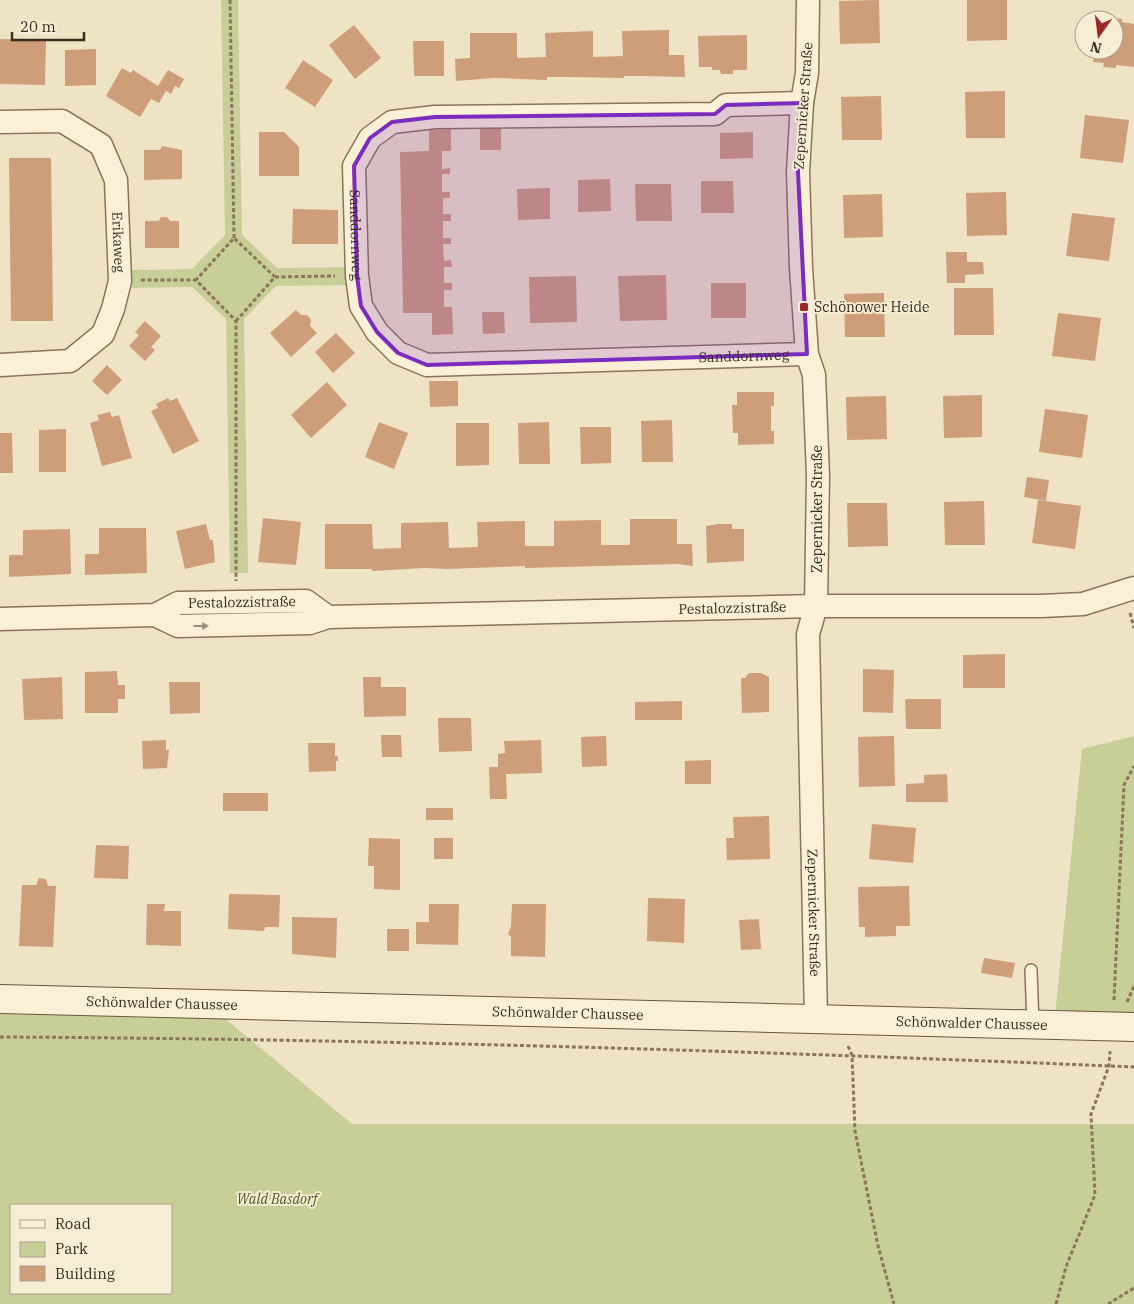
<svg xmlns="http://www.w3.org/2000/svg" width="1134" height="1304" font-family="'IBM Plex Serif',serif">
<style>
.green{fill:#c7ce98;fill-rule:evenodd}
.building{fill:#ce9d7a}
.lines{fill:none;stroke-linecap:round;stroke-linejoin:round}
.service-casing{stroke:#8b745a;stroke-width:14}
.minor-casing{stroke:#8b745a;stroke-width:25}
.secondary-casing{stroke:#6d553d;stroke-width:30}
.path{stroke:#8b745a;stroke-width:3;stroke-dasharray:4 2.5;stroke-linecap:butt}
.service{stroke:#faf0d8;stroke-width:11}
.minor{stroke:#faf0d8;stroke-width:22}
.secondary{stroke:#faf0d8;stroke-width:28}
.oneway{fill:#9a8e7c}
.marked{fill:#7b2cbf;fill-opacity:0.2;stroke:#7b2cbf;stroke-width:4;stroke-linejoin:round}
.poi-dot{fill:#9b2929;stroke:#f6edd5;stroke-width:2}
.labels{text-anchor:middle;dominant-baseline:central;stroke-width:4;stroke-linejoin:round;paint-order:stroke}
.street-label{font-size:14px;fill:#3a2c1f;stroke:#f6edd5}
.poi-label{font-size:14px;fill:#3a2c1f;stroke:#f6edd5;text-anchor:start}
.park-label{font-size:14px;font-style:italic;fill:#4a5725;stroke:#f6edd5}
</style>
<rect width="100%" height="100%" fill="#efe3c5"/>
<g class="green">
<polygon points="221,0 238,0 242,235 277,268 348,267 348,285 276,286 244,319 248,573 230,573 226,319 192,287 132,288 131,270 192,269 225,235"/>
<polygon points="1134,736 1134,1017 1055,1016 1082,749"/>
<path d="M0,1009l222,7 130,108h782v180h-1134zM11,1205h160v88h-160z"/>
</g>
<g class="building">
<polygon points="879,0 880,43 840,44 839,1"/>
<polygon points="967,0 1007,0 1007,40 967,41"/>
<polygon points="1109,17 1122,19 1122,22 1134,24 1134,67 1116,65 1116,68 1103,67 1104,63 1093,62 1095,50 1114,50 1114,20 1109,20"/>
<polygon points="354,25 381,58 355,79 329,45"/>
<polygon points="669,30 669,55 684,55 685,77 646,76 624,76 624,78 570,77 547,77 547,80 494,78 456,81 455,59 470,58 470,33 517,33 517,58 546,57 545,33 593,31 593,57 623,56 622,31"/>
<polygon points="747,35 747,70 733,70 733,74 721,74 720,70 712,70 712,67 699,67 698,36"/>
<polygon points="0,39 46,40 45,85 0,84"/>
<polygon points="413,41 444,41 444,76 414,76"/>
<polygon points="96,49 96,85 65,86 65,50"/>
<polygon points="303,60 333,80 315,107 285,88"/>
<polygon points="122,68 131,73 133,70 158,86 168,70 184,79 179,88 175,86 171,94 166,91 159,103 151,99 140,117 106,96"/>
<polygon points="1005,91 1005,138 966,138 965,92"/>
<polygon points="881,96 882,140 842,140 841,97"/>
<polygon points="1085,115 1129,120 1123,163 1080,158"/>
<polygon points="501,128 501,150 480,150 480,129"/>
<polygon points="451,129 451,151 442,151 442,169 450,168 450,174 442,174 442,192 450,192 450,198 443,198 443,214 451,214 451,221 443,221 443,238 451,238 451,244 443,244 444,261 451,260 452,267 444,267 444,283 452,283 452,290 444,290 444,307 452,307 453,334 432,335 432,313 403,313 400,152 429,151 429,130"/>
<polygon points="259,132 284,132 299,147 299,176 259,176"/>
<polygon points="753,132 753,158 720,159 720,133"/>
<polygon points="162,146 182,150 182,179 144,180 144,150 160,150"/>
<polygon points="9,158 51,158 53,321 11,321"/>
<polygon points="610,179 611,211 578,212 578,180"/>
<polygon points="701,181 733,181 734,213 701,213"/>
<polygon points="635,184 671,184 672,221 636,221"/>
<polygon points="550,188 550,219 518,220 517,189"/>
<polygon points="1006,192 1007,235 967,236 966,193"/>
<polygon points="882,194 883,237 844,238 843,195"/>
<polygon points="293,209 338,210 338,244 292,244"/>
<polygon points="1072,213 1115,218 1109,261 1066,256"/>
<polygon points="161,217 167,217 170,221 179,221 179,248 145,248 145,221 159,221"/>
<polygon points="946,252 967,252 967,262 983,262 984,274 965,275 965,283 947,283"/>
<polygon points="666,275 667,320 620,321 618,276"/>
<polygon points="576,276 577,322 530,323 529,277"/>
<rect x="711" y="283" width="35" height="35"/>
<polygon points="954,288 993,288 994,335 954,335"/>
<polygon points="884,293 885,337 845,337 844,294"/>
<polygon points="296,310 301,315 307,315 311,320 310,326 317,333 291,357 270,333"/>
<polygon points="482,312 504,312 505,333 483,334"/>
<polygon points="1058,313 1101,318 1095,361 1052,356"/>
<polygon points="145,321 161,336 151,347 155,350 145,361 129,346 139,335 135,332"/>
<polygon points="336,333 355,353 333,373 315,352"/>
<polygon points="107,365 122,380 107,395 92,381"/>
<polygon points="429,381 458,381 458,406 430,407"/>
<polygon points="327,382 347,405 311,438 291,415"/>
<polygon points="737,392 774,392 774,406 771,406 771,431 774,431 774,444 738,445 738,433 733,433 732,405 737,405"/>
<polygon points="982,395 982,437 944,438 943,396"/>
<polygon points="886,396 887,439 847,440 846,397"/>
<polygon points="168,398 170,401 177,398 199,441 173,454 151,411 158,408 156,404"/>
<polygon points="1045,409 1088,415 1082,458 1039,452"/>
<polygon points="110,412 112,417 119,415 132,458 102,466 90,423 99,420 97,415"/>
<polygon points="672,420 673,462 642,462 641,421"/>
<polygon points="379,422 408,433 394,469 365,457"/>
<polygon points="549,422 550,464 519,464 518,423"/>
<polygon points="456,423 489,423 489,465 456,466"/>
<polygon points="580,427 611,427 611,463 581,464"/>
<polygon points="66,429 66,472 39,472 39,430"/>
<polygon points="0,433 12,433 13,473 0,473"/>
<polygon points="1027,477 1049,480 1046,501 1024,497"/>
<polygon points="1038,500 1081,506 1075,549 1032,543"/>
<polygon points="984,501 985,545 945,545 944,502"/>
<polygon points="847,503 887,503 888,546 848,547"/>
<polygon points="263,518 301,522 296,565 258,562"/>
<polygon points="630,519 677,519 677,544 692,544 693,566 678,564 525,568 525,566 448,569 425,568 372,571 372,569 325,569 325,524 372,524 373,549 401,548 401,523 448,522 449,548 478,547 477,522 525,521 525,546 554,546 554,521 601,520 601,545 630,545"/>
<polygon points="206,524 210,540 213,540 215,562 185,569 176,531"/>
<polygon points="718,524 732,524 732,529 744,529 744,561 707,563 706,526"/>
<polygon points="99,528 146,528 147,573 85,575 85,554 99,554"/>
<polygon points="70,529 71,574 9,577 9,555 23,555 23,530"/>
<polygon points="1005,654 1005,688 963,688 963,655"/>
<polygon points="863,669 894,670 893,713 863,712"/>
<polygon points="117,671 118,685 125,685 125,699 118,699 118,713 85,713 85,672"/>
<polygon points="749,673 761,673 769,677 769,712 742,713 741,678 745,678"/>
<polygon points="62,677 63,719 24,720 22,679"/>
<polygon points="363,677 381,677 381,687 406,687 406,716 364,717"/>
<polygon points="169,682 200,682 200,713 170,714"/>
<polygon points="905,699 941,699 941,729 906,729"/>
<polygon points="682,701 682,720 635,720 635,702"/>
<polygon points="438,718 471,718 472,751 439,752"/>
<polygon points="381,735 401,735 402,757 382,757"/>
<polygon points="606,736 607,766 582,767 581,737"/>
<polygon points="894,736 895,786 859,787 858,737"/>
<polygon points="166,740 166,750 169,750 167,768 143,769 142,741"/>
<polygon points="541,740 542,773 506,774 507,799 490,799 489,767 498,767 498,754 505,753 504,741"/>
<polygon points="308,743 335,743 335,756 338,756 338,761 336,761 336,771 309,772"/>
<polygon points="711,760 711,784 685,784 685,761"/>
<polygon points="947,774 948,802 906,802 906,784 924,783 924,775"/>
<rect x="223" y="793" width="45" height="18"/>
<rect x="426" y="808" width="27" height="12"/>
<polygon points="769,816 770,859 727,860 726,838 734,838 733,817"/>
<polygon points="872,824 916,828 913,863 869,859"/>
<polygon points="369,838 400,839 400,890 374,889 374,866 368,866"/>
<rect x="434" y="838" width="19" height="21"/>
<polygon points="96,845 129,846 128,879 94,878"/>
<polygon points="39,878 46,879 48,886 56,886 53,947 19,946 22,885 36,885"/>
<polygon points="909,886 910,926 896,926 896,936 865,937 865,927 859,927 858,887"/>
<polygon points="229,894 280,895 279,927 265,927 264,931 228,929"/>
<polygon points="648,898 685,899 684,943 647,941"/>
<polygon points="147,904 165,904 164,911 181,911 181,946 146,945"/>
<polygon points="429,904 459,904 458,945 416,944 416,922 429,922"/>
<polygon points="512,904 546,904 545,957 511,956 511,937 508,934 511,926"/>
<polygon points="292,917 337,918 336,958 292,954"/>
<polygon points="759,919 761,949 741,950 739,920"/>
<rect x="387" y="929" width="22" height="22"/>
<polygon points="984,958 1015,963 1012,978 981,973"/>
</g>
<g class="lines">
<g class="service-casing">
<polyline id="service" points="1031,970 1033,1024"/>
</g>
<g class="minor-casing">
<g id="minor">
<path id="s1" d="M808,0l-1,73 -5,30 -4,69 3,96 6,86 7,21 4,101 -2,130 -8,28 8,384"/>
<path id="s2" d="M802,103l-76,2 -11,9 -280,3 -43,5 -22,16 -16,28 3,110 4,30 16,26 21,21 29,12 380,-11"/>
<path id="s3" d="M0,122l62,-1 39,24 15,35 4,101 -7,28 -10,25 -33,27 -70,4"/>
<path id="s4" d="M155,615l23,11 132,-3 18,-6 488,-11h225l42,-2 51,-16"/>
<path id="s5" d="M0,619l155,-4 23,-12 128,-2 22,16"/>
</g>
</g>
<g class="secondary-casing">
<g id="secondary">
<path id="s6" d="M0,999l1134,28"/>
</g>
</g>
<g class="path">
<polyline points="230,0 234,238"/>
<polyline points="275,277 335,276"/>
<polyline points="141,280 196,280"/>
<polyline points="236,321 275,277 234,238 196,280 236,321 236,581"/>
<polyline points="1130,613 1134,628"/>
<polyline points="1114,1000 1124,785 1134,766"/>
<polyline points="1127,1002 1134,986"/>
<path d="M0,1037c378,2 756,14 1134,30"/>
<polyline points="848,1046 852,1055 855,1131 878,1246 894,1304"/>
<polyline points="1056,1304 1066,1267 1095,1195 1091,1114 1109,1066 1110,1051"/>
<polyline points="1108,1304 1134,1288"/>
</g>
<use href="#service" class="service"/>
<use href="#minor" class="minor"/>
<use href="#secondary" class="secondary"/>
</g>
<defs><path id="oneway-solid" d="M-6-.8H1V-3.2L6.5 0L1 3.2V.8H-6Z" transform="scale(1.25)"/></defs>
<use class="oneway" href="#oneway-solid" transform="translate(201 626)"/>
<path class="marked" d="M802,103l-4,69 9,182 -380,11 -29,-12 -21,-21 -16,-26 -4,-30 -3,-110 16,-28 22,-16 43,-5 280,-3 11,-9z"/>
<rect class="poi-dot" x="799" y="302" width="10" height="10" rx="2.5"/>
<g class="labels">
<g class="street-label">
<text transform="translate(803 106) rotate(-86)">Zepernicker Straße</text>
<text stroke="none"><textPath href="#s2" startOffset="542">Sanddornweg</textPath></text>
<text stroke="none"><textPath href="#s3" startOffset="208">Erikaweg</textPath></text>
<text stroke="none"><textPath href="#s2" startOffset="1022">Sanddornweg</textPath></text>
<text transform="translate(817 509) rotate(-90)">Zepernicker Straße</text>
<text stroke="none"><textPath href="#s5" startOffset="245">Pestalozzistraße</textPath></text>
<text stroke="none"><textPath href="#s4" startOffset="581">Pestalozzistraße</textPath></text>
<text stroke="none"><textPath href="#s1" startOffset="916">Zepernicker Straße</textPath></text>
<text stroke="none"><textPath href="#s6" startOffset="162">Schönwalder Chaussee</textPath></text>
<text stroke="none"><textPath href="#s6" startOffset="568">Schönwalder Chaussee</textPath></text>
<text stroke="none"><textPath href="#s6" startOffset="972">Schönwalder Chaussee</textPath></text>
</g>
<g class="poi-label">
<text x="814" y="307">Schönower Heide</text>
</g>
<g class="park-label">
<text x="277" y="1199">Wald Basdorf</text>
</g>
</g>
<rect x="10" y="1204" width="162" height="90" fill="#f6edd5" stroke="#aba08c"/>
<rect x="20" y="1220" width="25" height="8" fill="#faf0d8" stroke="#aba08c"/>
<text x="55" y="1229" font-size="15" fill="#3a2c1f">Road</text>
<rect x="20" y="1242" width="25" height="15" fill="#c7ce98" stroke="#aba08c"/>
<text x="55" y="1254" font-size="15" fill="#3a2c1f">Park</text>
<rect x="20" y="1266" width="25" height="15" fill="#ce9d7a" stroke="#aba08c"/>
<text x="55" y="1279" font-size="15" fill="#3a2c1f">Building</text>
<g transform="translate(1099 35) rotate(194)"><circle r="24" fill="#f6edd5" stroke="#aba08c"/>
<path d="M0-4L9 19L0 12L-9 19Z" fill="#9b2929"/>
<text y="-8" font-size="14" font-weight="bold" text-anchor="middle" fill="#3a2c1f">N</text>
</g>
<path d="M12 32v8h72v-8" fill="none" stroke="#3a2c1f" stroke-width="2.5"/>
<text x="20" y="32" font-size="15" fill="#3a2c1f" stroke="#f6edd5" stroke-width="4" paint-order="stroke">20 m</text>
</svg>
